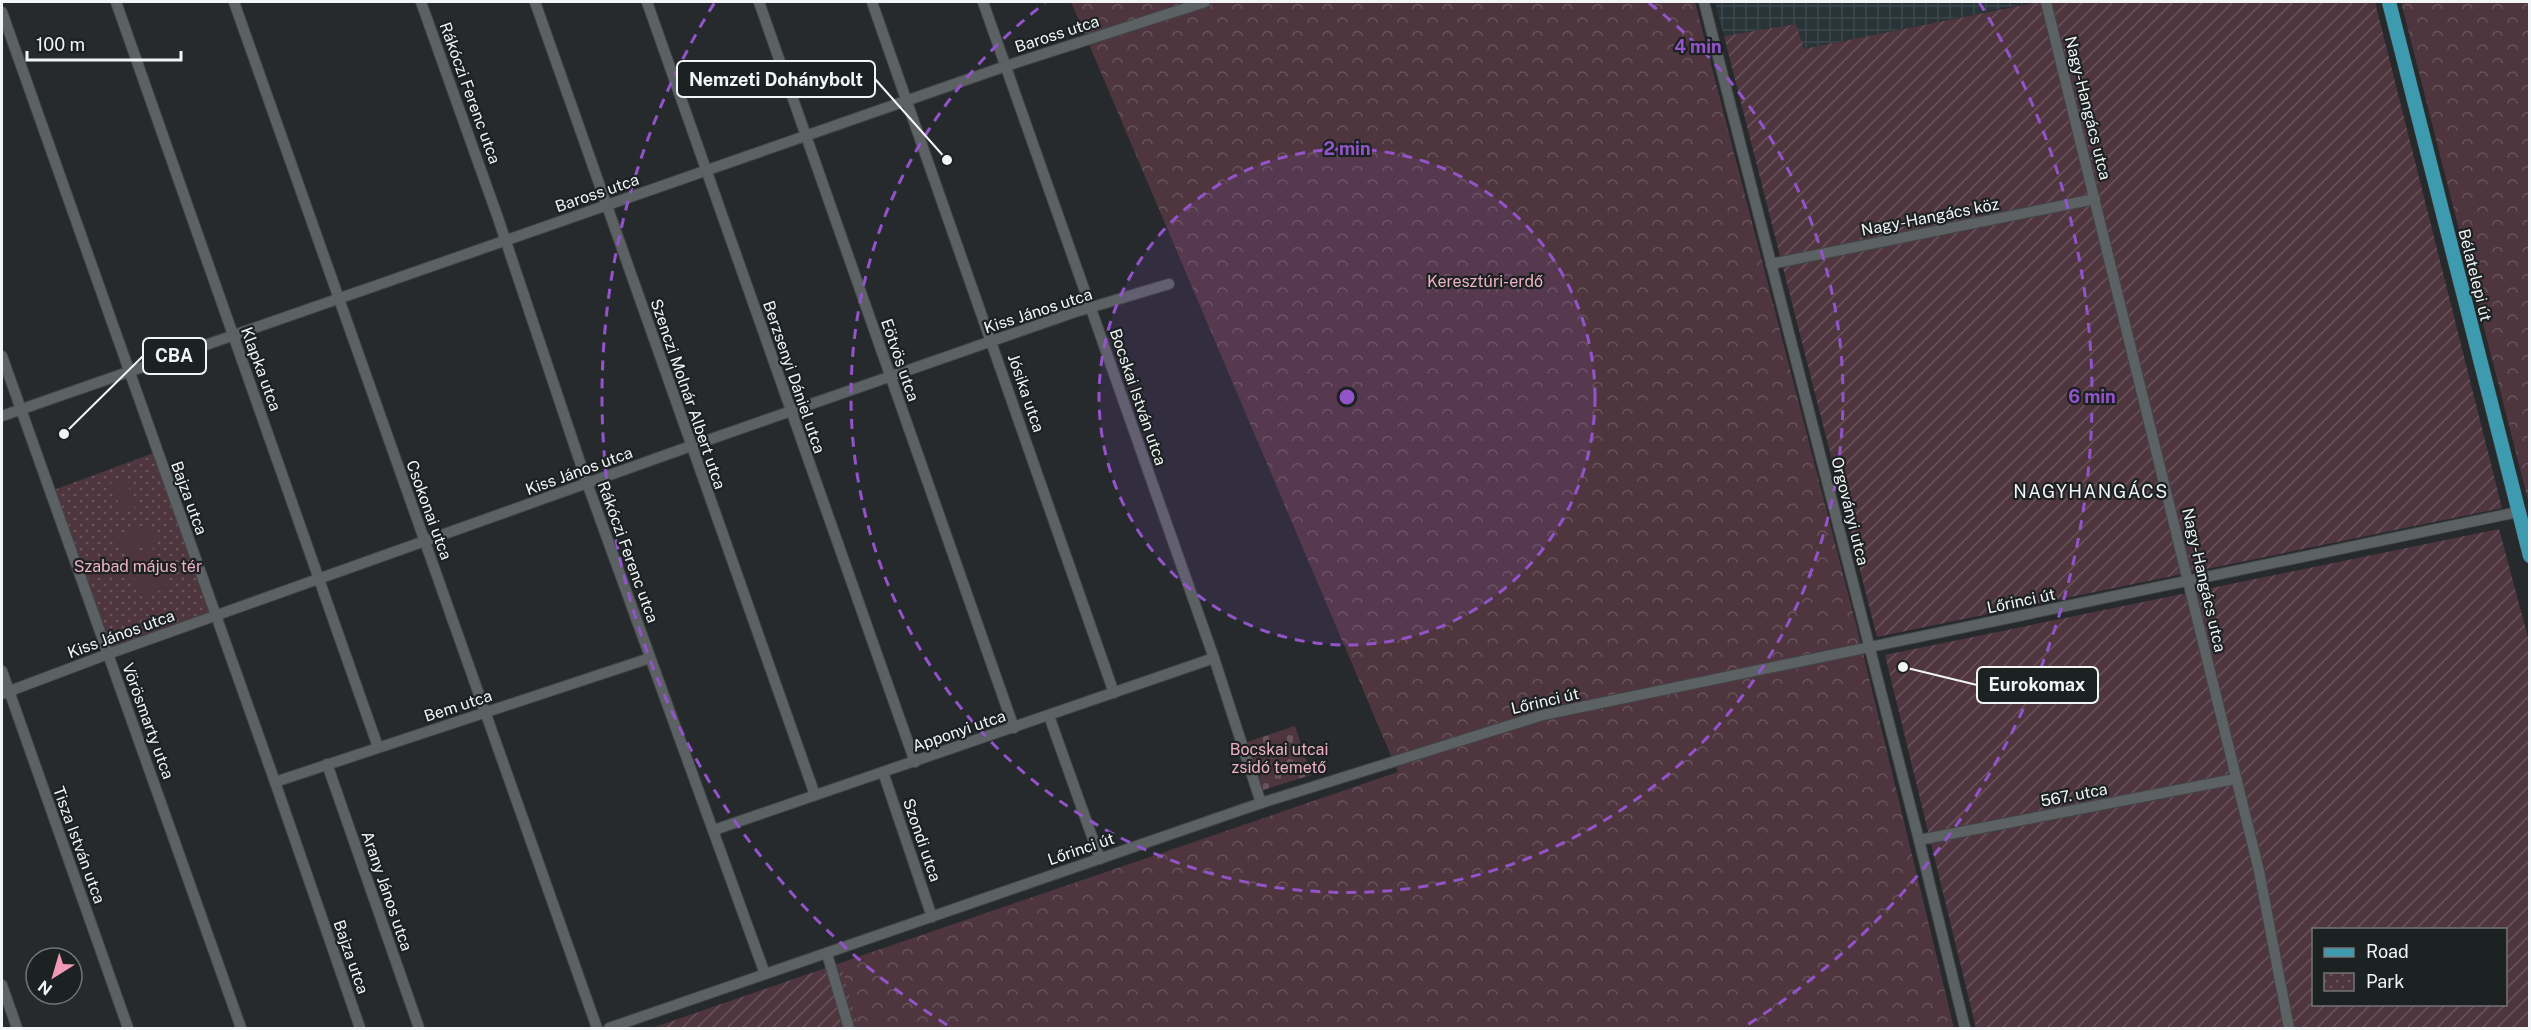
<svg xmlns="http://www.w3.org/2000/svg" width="2531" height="1030" font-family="'Public Sans',sans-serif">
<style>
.industrial{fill:url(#industrial-grid)}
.forest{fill:url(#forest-crowns)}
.cemetery{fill:url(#cemetery-stones)}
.park{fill:url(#park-dots)}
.garden{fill:url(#garden-furrows);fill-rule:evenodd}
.pitch{fill:#4f363e}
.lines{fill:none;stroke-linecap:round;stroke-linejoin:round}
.minor-casing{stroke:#414546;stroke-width:12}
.major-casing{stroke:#414546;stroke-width:15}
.minor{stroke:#5c6163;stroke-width:10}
.major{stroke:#3e9baf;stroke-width:14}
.ring{fill:none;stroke:#9354ca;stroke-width:3;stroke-dasharray:10 8}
.labels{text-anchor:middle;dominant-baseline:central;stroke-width:4.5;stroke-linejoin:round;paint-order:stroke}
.street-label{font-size:16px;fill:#f2f5f6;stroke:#1c2122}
.park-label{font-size:16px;fill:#efb2c5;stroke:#1c2122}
.neighbourhood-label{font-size:18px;letter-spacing:1.5px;fill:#f2f5f6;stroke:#1c2122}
.centre{fill:#9354ca;stroke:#1c2122;stroke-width:3}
.ring-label{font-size:18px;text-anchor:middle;font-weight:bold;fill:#9354ca;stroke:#1c2122;stroke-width:4.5;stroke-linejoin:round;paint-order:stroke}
.leader{fill:none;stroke:#f2f5f6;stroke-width:2}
.callout-dot{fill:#f2f5f6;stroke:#1c2122;stroke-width:2}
.callout{fill:#1c2122;stroke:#f2f5f6;stroke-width:2}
.callout-label{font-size:18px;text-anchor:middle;font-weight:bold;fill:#f2f5f6}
</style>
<defs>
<pattern id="industrial-grid" width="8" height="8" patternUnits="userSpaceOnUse" patternTransform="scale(1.5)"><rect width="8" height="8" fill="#283438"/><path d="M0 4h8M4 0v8" fill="none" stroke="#3d484c"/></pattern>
<pattern id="forest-crowns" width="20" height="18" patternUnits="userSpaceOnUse" patternTransform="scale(1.5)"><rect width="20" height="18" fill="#4f363e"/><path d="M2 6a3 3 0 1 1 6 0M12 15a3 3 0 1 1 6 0" fill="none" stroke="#69545a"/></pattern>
<pattern id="cemetery-stones" width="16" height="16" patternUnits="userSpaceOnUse" patternTransform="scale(1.5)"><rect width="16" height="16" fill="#4f363e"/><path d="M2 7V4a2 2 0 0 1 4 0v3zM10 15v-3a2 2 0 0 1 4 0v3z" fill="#69545a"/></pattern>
<pattern id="park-dots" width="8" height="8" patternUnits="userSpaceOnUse" patternTransform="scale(1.5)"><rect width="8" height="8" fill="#4f363e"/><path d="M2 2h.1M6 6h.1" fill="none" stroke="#69545a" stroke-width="1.8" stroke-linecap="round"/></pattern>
<pattern id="garden-furrows" width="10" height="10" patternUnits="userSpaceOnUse" patternTransform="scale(1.5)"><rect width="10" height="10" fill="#4f363e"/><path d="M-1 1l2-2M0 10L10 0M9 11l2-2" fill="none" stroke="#69545a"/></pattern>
</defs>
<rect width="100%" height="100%" fill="#262a2c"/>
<polygon class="industrial" points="1715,2 2034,2 1804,49 1796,24 1724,36"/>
<g class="forest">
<polygon points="1071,2 1695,2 1857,628 1954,1028 859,1028 840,963 1398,772"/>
<polygon points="2401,2 2529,2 2529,504"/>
</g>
<polygon class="cemetery" points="1295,726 1311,775 1263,790 1247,742"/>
<polygon class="park" points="156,452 216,617 108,654 51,491"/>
<g class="garden">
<polygon points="2033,3 2375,2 2502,508 1877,637 1724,36 1796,24 1804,49"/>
<path d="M2499,529l30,112v387h-553l-91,-373zM2314,930h192v74h-192z"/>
<polygon points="840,963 859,1028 652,1028"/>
</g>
<g class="pitch">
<polygon points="125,478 136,507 122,512 111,483"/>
<polygon points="149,523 156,541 121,554 114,536"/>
<polygon points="152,547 167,588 141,597 126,556"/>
</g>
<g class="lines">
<g class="minor-casing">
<g id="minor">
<polyline points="116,2 378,747"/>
<polyline points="234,2 597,1028"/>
<polyline points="421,2 498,218 587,483 765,974"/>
<polyline points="535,2 815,795"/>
<polyline points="647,2 915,762"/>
<polyline points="759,2 1014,728"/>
<polyline points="872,2 1114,693"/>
<polyline points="983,2 1214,658 1261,803"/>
<polyline points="1704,2 1919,840 1965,1028"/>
<polyline points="2046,2 2259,871 2289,1028"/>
<polyline points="2,12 275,782 360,1028"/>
<polyline points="1771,264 2095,199"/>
<polyline points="2,356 241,1028"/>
<polyline points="2,416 1006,66 1205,2"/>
<polyline points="2,671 128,1028"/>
<polyline points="2,694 108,654 691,446 1072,313 1169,284"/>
<polyline points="1049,716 1100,859"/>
<polyline points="327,764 419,1028"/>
<polyline points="883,772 932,917"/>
<polyline points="275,782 650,658"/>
<polyline points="714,830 1214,658"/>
<polyline points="1919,840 2235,779"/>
<polyline points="827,954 849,1028"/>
<polyline points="2,985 17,1028"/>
<polyline points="609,1028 1261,803 1543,715 2518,512"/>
</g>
</g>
<g class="major-casing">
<polyline id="major" points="2389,2 2530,556"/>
</g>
<use href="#minor" class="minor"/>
<use href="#major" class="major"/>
</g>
<circle cx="1347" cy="397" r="248" fill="#9354ca" fill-opacity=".12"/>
<g class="ring">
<circle cx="1347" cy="397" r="248"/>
<path d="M1649 3A496 496 0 1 1 1045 3"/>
<path d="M947 1025A745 745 0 0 1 715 2M1979 2A745 745 0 0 1 1747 1025"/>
</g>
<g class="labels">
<g class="street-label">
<text transform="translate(1057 34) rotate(-18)">Baross utca</text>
<text transform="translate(470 93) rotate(70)">Rákóczi Ferenc utca</text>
<text transform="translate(2088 108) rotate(76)">Nagy-Hangács utca</text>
<text transform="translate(597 193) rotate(-19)">Baross utca</text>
<text transform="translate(1930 217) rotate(-11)">Nagy-Hangács köz</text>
<text transform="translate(2475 275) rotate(76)">Bélatelepi út</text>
<text transform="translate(1038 311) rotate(-18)">Kiss János utca</text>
<text transform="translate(900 360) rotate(71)">Eötvös utca</text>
<text transform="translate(261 369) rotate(70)">Klapka utca</text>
<text transform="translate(794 377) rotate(71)">Berzsenyi Dániel utca</text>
<text transform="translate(1026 393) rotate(71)">Jósika utca</text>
<text transform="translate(688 394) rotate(71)">Szenczi Molnár Albert utca</text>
<text transform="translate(1138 397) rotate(71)">Bocskai István utca</text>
<text transform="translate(579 471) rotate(-20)">Kiss János utca</text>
<text transform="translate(189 498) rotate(70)">Bajza utca</text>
<text transform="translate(429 510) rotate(70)">Csokonai utca</text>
<text transform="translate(1850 511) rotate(76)">Orgoványi utca</text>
<text transform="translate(628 552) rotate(70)">Rákóczi Ferenc utca</text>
<text transform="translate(2204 580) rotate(77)">Nagy-Hangács utca</text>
<text transform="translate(2021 601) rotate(-12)">Lőrinci út</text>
<text transform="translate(121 634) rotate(-20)">Kiss János utca</text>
<text transform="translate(1545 701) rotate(-13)">Lőrinci út</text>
<text transform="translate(458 706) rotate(-18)">Bem utca</text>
<text transform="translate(148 721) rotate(70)">Vörösmarty utca</text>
<text transform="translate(959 731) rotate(-19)">Apponyi utca</text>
<text transform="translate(2074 795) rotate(-11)">567. utca</text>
<text transform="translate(922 840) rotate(71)">Szondi utca</text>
<text transform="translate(79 845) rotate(70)">Tisza István utca</text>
<text transform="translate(1081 849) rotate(-19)">Lőrinci út</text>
<text transform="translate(387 891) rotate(71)">Arany János utca</text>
<text transform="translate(351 957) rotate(71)">Bajza utca</text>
</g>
<g class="park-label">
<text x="1485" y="281">Keresztúri-erdő</text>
<text x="138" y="566">Szabad május tér</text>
<text x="1279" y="749">Bocskai utcai<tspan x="1279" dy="18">zsidó temető</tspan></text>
</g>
<g class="neighbourhood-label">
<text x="2091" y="491">NAGYHANGÁCS</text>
</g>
</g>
<circle cx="1347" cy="397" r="9" class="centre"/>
<g class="ring-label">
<text x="1698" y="53">4 min</text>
<text x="1347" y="155">2 min</text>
<text x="2092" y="403">6 min</text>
</g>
<path class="leader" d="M947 160L875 79M64 434L143 356M1903 667L1977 685"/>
<g class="callout-dot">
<circle cx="947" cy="160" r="6"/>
<circle cx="64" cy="434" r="6"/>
<circle cx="1903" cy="667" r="6"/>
</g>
<g class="callout">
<rect x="677" y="61" width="198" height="36" rx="6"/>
<rect x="143" y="338" width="63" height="36" rx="6"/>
<rect x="1977" y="667" width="121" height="36" rx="6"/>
</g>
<g class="callout-label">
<text x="776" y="86">Nemzeti Dohánybolt</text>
<text x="174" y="362">CBA</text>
<text x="2037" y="691">Eurokomax</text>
</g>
<rect width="2531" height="1030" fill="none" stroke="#f2f5f6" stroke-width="6"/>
<rect x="2312" y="928" width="195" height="78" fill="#1c2122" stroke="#727677" stroke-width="1.5"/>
<rect x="2324" y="948" width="30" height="9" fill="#3e9baf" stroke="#727677" stroke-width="1.5"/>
<text x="2366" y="958" font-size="18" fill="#f2f5f6">Road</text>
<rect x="2324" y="973" width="30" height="18" fill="url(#park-dots)" stroke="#727677" stroke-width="1.5"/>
<text x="2366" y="988" font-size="18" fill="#f2f5f6">Park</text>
<g transform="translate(54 976) rotate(217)"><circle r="28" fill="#1c2122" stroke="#727677" stroke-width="1.5"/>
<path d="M0-4.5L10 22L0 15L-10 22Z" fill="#f09ab6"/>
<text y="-9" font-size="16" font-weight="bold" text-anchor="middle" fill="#f2f5f6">N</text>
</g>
<path d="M27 51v9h154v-9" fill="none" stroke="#f2f5f6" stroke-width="3"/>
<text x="36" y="51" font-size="18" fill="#f2f5f6" stroke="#1c2122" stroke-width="4.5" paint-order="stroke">100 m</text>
</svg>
